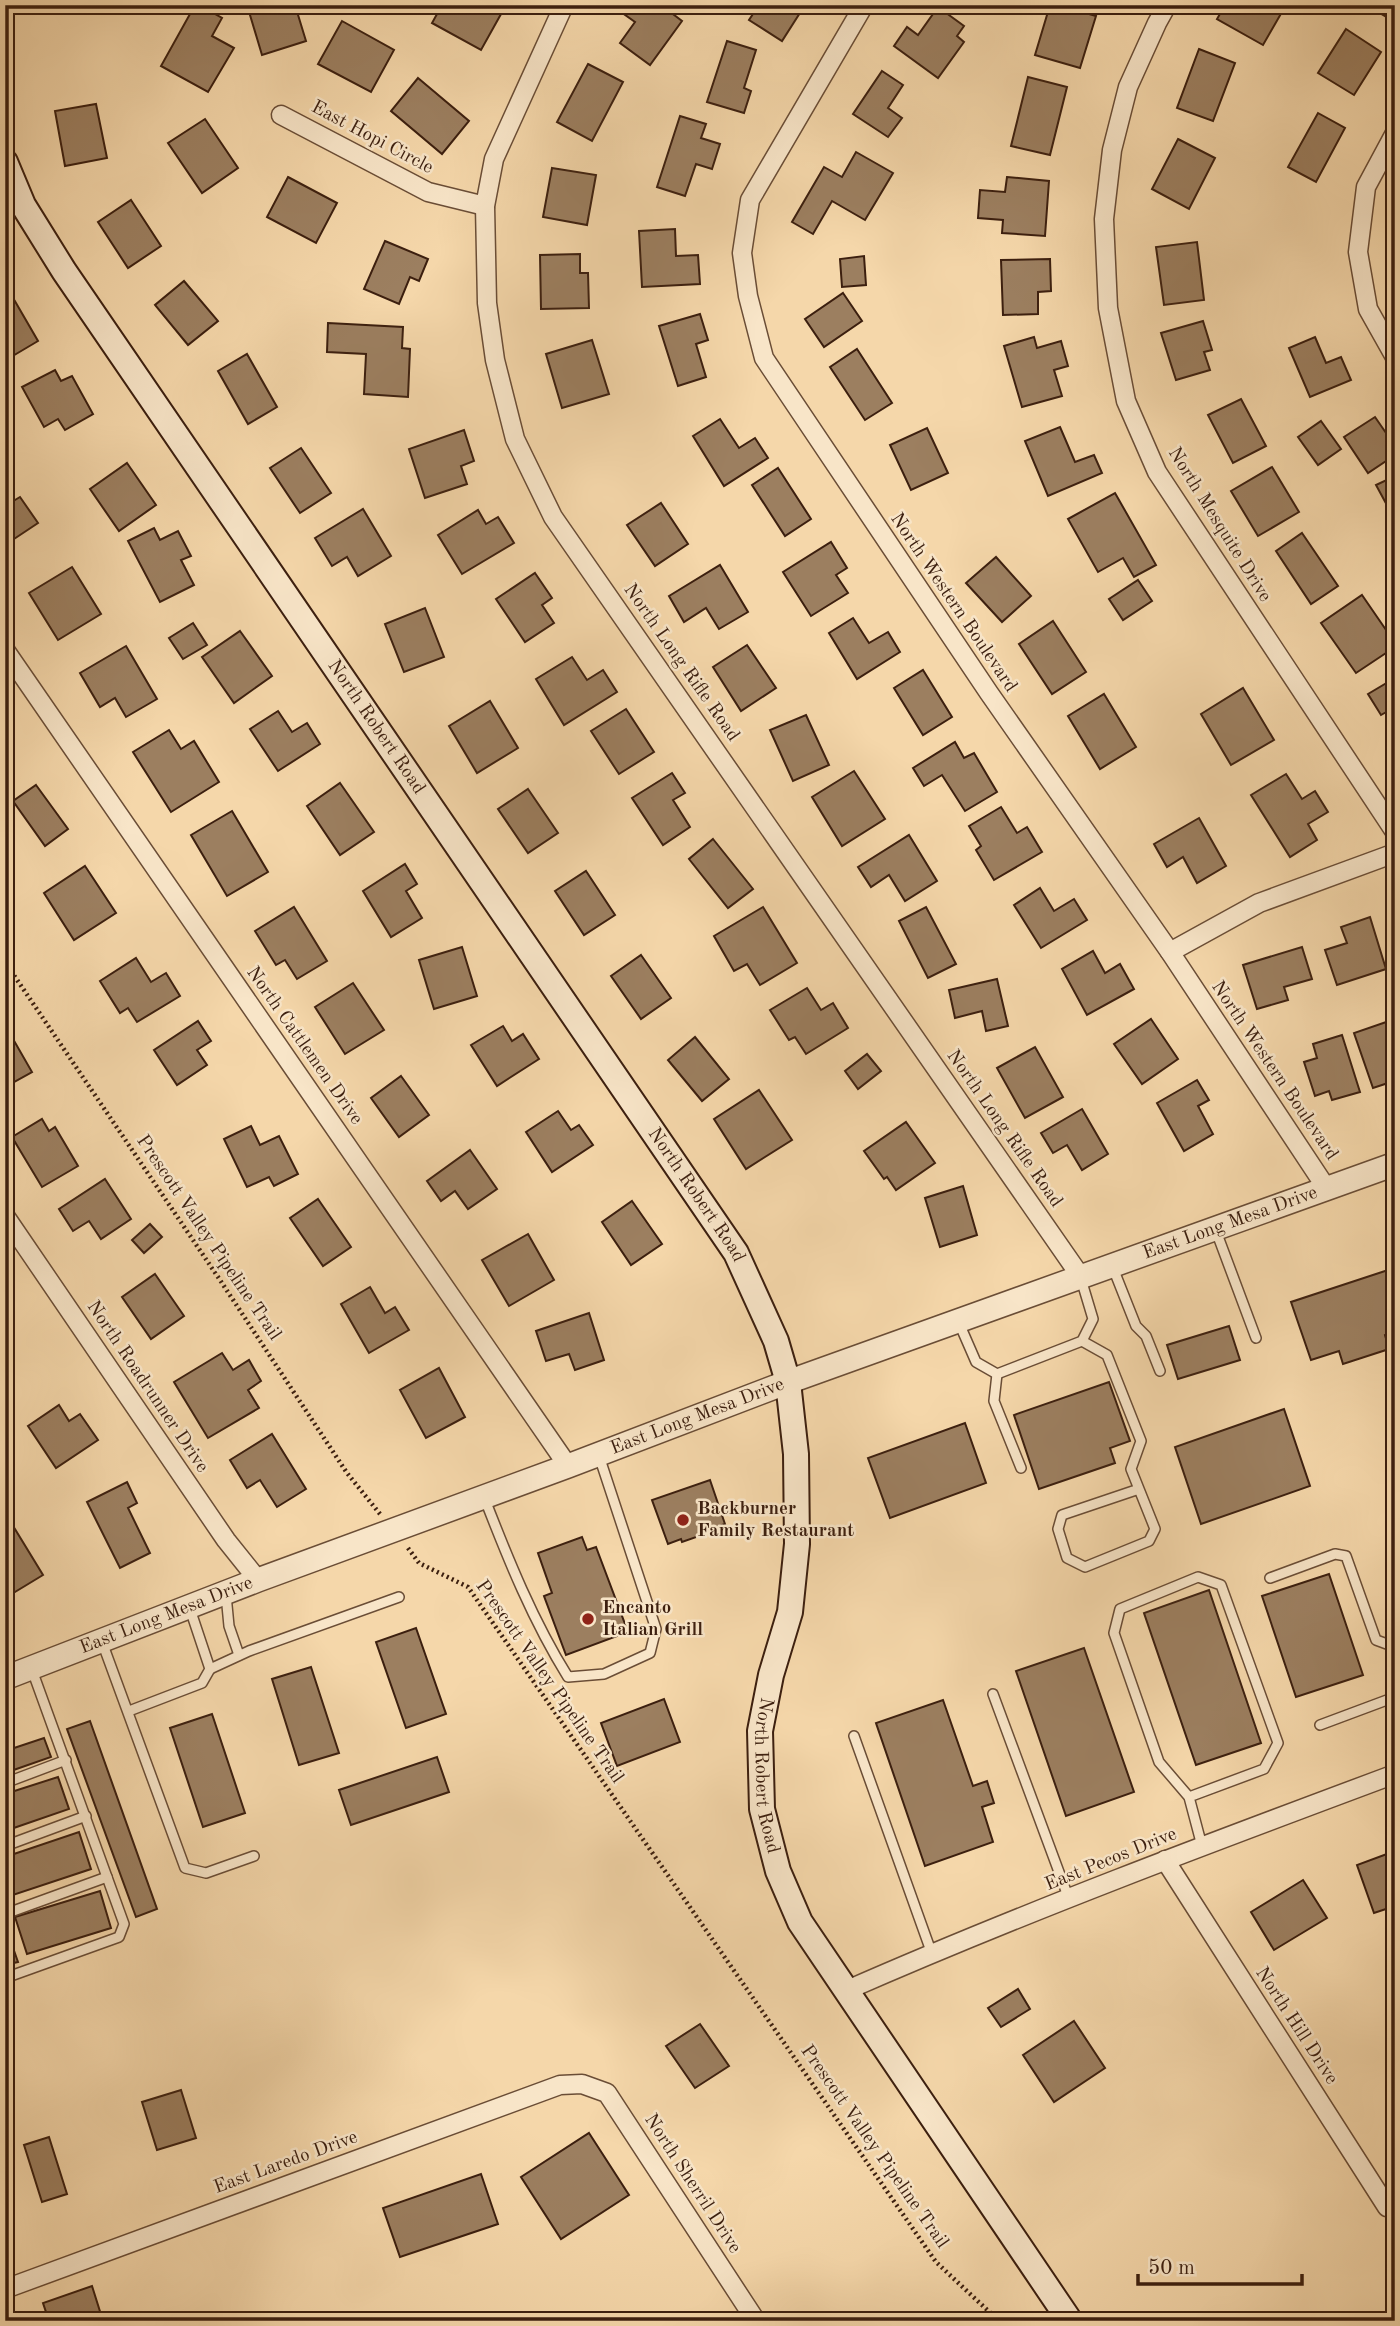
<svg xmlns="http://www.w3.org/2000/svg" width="1400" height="2326" font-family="'Old Standard TT',serif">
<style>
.building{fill:#9c7f60;stroke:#3c1f0f;stroke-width:2}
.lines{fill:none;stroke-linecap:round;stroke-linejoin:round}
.service-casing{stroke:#6a4d36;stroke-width:12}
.minor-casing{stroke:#6a4d36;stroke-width:21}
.tertiary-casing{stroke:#6a4d36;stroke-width:26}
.secondary-casing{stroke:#3c1f0f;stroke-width:28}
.path{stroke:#3c1f0f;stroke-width:4.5;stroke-dasharray:2 3.5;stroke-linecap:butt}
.service{stroke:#f8e5c8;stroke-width:9}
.minor{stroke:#f8e5c8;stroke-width:18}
.tertiary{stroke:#f8e5c8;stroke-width:23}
.secondary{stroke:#f8e5c8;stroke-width:24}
.poi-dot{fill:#8f2418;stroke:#f8e5c8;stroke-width:2.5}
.labels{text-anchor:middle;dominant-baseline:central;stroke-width:5;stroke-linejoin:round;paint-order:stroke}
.street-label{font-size:19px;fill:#3c1f0f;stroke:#f8e5c8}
.poi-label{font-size:19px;font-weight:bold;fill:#3c1f0f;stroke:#f8e5c8;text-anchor:start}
</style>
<rect width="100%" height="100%" fill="#f5d7aa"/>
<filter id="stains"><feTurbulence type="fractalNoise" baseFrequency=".00286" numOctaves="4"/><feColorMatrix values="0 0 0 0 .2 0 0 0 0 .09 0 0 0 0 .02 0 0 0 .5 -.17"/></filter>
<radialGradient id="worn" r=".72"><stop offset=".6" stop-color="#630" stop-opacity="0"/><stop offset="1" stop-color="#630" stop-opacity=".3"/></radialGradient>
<g class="building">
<polygon points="195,5 199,5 222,18 212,36 234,48 208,92 161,66"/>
<polygon points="247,5 295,5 306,41 262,55"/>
<polygon points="442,5 486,5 501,14 481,50 432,23"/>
<polygon points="616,5 661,5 682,21 650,65 620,43 635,22 614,7"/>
<polygon points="759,5 805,5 782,41 749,20"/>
<polygon points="1050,5 1058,5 1096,16 1080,68 1035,55"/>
<polygon points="1225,5 1286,5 1263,45 1217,19"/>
<polygon points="1366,5 1391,5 1385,16"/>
<polygon points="938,7 964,26 957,36 964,42 938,78 894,46 907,27 918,35"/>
<polygon points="342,21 394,50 371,92 318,64"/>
<polygon points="1346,29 1381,52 1354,95 1318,73"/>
<polygon points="727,41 756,50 744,88 751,91 744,113 707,102"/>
<polygon points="1199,49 1235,63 1213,121 1177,108"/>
<polygon points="588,64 623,82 592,141 557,122"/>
<polygon points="882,71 903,85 888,108 902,118 888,137 853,114"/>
<polygon points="1028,77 1067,87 1050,155 1011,146"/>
<polygon points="418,78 469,121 442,154 391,111"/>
<polygon points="96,104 107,158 65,166 55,111"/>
<polygon points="1318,113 1345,128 1316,182 1288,167"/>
<polygon points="680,116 706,124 701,138 720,144 712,169 696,164 685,196 657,187"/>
<polygon points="205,119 238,168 202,193 168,143"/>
<polygon points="1178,139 1215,158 1189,209 1152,189"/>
<polygon points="856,152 893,173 865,220 832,201 813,234 792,222 824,167 842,177"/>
<polygon points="552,168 596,175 587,225 543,217"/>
<polygon points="288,177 337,203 316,243 267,217"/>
<polygon points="1007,177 1049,181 1045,236 1002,233 1003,220 978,218 980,190 1005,192"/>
<polygon points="131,200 161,246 128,268 98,222"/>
<polygon points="675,229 676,256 698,255 700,284 642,287 639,231"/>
<polygon points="385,241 428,259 419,281 410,277 399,304 364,289"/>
<polygon points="1197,242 1204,300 1164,305 1156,247"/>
<polygon points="580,254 580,273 588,273 589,308 541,309 540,255"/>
<polygon points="864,256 866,285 842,287 840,259"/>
<polygon points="1050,259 1051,291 1038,292 1038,314 1003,315 1001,260"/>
<polygon points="184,281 218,321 188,345 155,305"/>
<polygon points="5,284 38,341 11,357 5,348"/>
<polygon points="843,293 862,321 824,347 805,319"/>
<polygon points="700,314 708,340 696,344 706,377 678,386 659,326"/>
<polygon points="1203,321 1212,350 1204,352 1210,370 1176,380 1161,333"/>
<polygon points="328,323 403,327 402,348 410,349 408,397 364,394 366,354 327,352"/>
<polygon points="1034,337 1037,348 1061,341 1068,366 1054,370 1062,396 1022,407 1004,346"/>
<polygon points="1315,337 1326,363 1341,357 1351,380 1310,397 1289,348"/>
<polygon points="592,340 609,394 562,408 546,354"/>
<polygon points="857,349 892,403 865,420 830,367"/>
<polygon points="247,354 277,407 248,424 218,371"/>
<polygon points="55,370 61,381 72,376 93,414 65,430 58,419 44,427 22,387"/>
<polygon points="1241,399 1266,446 1233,463 1208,415"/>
<polygon points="1375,417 1395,446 1395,455 1368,473 1344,437"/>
<polygon points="720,419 739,448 755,438 768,458 724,486 693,436"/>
<polygon points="1321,421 1341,449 1318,465 1298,437"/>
<polygon points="1060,427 1075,462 1094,455 1102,473 1048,496 1025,441"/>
<polygon points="927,428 948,473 911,490 890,445"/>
<polygon points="464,430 474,461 461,466 467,484 425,498 409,449"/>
<polygon points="301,448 331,493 300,513 270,468"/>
<polygon points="127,463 156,505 119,531 90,489"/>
<polygon points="1272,467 1299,512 1258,536 1231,491"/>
<polygon points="778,468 811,519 785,536 752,485"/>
<polygon points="1395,476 1395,520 1376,485"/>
<polygon points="1115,493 1156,565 1134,577 1123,558 1098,572 1068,519"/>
<polygon points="20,497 38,523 5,545 5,506"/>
<polygon points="661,503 688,544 655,566 627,525"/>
<polygon points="363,509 391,556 358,576 347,557 332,566 315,538"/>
<polygon points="478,510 486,524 498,517 514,543 462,574 438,535"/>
<polygon points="154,528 160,540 178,531 191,556 181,560 194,585 160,602 128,541"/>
<polygon points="1302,533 1338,586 1311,604 1276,551"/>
<polygon points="831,542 847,568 836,575 848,593 811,616 783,572"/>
<polygon points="996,557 1031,596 1002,622 966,583"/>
<polygon points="720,565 748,612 719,629 706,608 684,622 669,596"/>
<polygon points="72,567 101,614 58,640 29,593"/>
<polygon points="535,573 552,598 542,605 554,623 525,642 496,599"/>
<polygon points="1138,580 1152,601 1123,620 1109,599"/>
<polygon points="1362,595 1395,643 1395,647 1356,673 1321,623"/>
<polygon points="425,608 444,657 404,672 385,624"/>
<polygon points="853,618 869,643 888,632 900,652 857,679 829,633"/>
<polygon points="1053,621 1086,672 1052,694 1019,644"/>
<polygon points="193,623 207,645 183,659 169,638"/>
<polygon points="240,631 272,676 234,703 202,657"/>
<polygon points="747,645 776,688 741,711 713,667"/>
<polygon points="126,646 157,699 126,717 115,698 100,707 80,673"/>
<polygon points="572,657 587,680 603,670 617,692 564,725 536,679"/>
<polygon points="923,670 952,717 923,735 894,688"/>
<polygon points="1395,678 1395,707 1381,715 1368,694"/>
<polygon points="1243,688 1274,740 1231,765 1201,714"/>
<polygon points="1104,694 1136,747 1100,769 1068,716"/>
<polygon points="490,701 518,748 477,773 449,726"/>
<polygon points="626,709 654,752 619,774 591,731"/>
<polygon points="278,711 292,732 307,723 320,744 278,771 250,729"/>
<polygon points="806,715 829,765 793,781 770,730"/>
<polygon points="169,730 181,749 194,741 219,782 171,812 133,752"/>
<polygon points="955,742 964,758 974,753 997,792 965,811 942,775 924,786 913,768"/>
<polygon points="854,771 885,819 842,846 812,797"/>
<polygon points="672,773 685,793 673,800 690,827 663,845 632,798"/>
<polygon points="1286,774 1302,799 1315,791 1328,812 1308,824 1317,840 1290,857 1251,795"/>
<polygon points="340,783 374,832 340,855 307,806"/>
<polygon points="36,785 68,829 45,846 13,801"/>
<polygon points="528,789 558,833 528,853 498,809"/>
<polygon points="1001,807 1017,833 1027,827 1042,852 994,880 976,850 981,846 969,826"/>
<polygon points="232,811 268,872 227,896 191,835"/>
<polygon points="1199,818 1226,866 1197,883 1183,857 1167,867 1154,844"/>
<polygon points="909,835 937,881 905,901 889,875 871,887 858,867"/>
<polygon points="713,839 753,889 728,908 689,859"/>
<polygon points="405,864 417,884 406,891 422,918 391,937 363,891"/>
<polygon points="85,866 116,913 74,940 44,893"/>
<polygon points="586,871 615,915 584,935 555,891"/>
<polygon points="1040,888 1054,911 1074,899 1087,920 1041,948 1014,905"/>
<polygon points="294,907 327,961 297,979 285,960 276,965 255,931"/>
<polygon points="763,907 797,963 760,985 747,964 734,971 714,936"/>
<polygon points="926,907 956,964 928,978 899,921"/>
<polygon points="1370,917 1386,969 1337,985 1325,950 1347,943 1341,927"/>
<polygon points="462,947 477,996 434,1009 419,960"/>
<polygon points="1302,947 1312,979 1284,987 1288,1000 1257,1009 1243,965"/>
<polygon points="1093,951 1105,973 1120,964 1134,989 1087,1015 1062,969"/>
<polygon points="641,955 671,998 641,1019 611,976"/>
<polygon points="136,958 151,982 166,973 180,996 137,1022 128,1008 120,1013 100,981"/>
<polygon points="997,979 1008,1026 986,1031 982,1011 955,1018 949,990"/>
<polygon points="353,983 384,1030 345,1054 315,1007"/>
<polygon points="807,988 821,1010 833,1003 848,1028 806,1054 795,1037 789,1040 770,1010"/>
<polygon points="1151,1019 1178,1059 1142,1084 1114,1044"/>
<polygon points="1395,1019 1395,1065 1389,1067 1394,1081 1373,1088 1354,1033"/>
<polygon points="198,1021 211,1041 197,1050 207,1065 177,1085 154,1050"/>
<polygon points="5,1025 32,1072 5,1087"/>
<polygon points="503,1026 512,1041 523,1034 539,1059 497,1086 471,1045"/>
<polygon points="1342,1035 1360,1092 1332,1100 1329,1091 1315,1096 1304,1062 1317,1058 1313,1044"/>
<polygon points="695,1037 729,1079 702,1101 668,1060"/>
<polygon points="1035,1047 1063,1097 1025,1118 997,1068"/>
<polygon points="867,1054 881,1071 858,1089 845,1071"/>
<polygon points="401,1076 429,1115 399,1137 371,1098"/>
<polygon points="1197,1080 1209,1100 1198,1106 1213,1134 1184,1151 1157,1103"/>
<polygon points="759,1090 792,1140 746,1169 714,1119"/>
<polygon points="1082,1109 1108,1154 1082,1170 1067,1145 1053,1153 1041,1133"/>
<polygon points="558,1111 571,1130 579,1125 593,1145 552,1172 526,1132"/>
<polygon points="42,1119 49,1131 55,1127 78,1166 42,1187 12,1137"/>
<polygon points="906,1122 935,1163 896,1190 887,1177 884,1179 864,1151"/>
<polygon points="251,1126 260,1145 279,1136 298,1174 274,1186 269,1177 247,1187 224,1139"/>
<polygon points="470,1150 497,1189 468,1209 455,1191 441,1201 427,1181"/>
<polygon points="105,1179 131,1219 101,1239 89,1221 73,1231 59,1209"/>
<polygon points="963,1186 977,1235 940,1247 925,1198"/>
<polygon points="318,1199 351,1247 323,1266 290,1218"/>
<polygon points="632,1201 662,1244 631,1265 602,1222"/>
<polygon points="150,1224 162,1237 144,1253 132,1240"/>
<polygon points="528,1234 554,1280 509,1306 482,1260"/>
<polygon points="1388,1270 1395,1291 1395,1331 1385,1335 1389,1349 1343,1364 1339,1351 1311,1360 1291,1302"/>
<polygon points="155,1274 184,1316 151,1339 122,1297"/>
<polygon points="370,1287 385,1313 395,1307 409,1330 369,1353 341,1304"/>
<polygon points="589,1313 604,1360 575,1370 569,1354 546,1361 536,1331"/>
<polygon points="1229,1326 1240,1360 1178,1379 1167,1345"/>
<polygon points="222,1353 233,1370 249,1360 261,1381 248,1390 259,1408 208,1438 174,1382"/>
<polygon points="439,1368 465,1417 426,1438 400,1390"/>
<polygon points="1109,1382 1130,1441 1110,1448 1115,1463 1039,1489 1014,1415"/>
<polygon points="59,1405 69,1421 80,1414 98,1440 56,1468 28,1426"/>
<polygon points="1284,1409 1310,1486 1201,1524 1175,1447"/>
<polygon points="965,1423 986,1483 890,1518 868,1458"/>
<polygon points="272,1434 306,1489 277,1507 260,1480 247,1488 230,1460"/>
<polygon points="710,1480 725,1524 704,1531 705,1534 682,1542 681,1539 668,1544 652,1500"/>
<polygon points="127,1482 137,1503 128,1508 150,1553 120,1568 87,1502"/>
<polygon points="7,1516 43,1575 5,1598 5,1517"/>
<polygon points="582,1537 587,1550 596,1547 628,1632 566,1655 544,1596 552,1593 538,1553"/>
<polygon points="1329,1574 1363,1675 1296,1697 1262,1596"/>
<polygon points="1209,1590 1261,1743 1196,1765 1144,1613"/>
<polygon points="416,1628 446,1714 406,1728 376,1642"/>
<polygon points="1084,1648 1134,1792 1066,1816 1016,1671"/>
<polygon points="311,1667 339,1753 299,1765 272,1679"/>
<polygon points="664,1699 680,1742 617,1766 601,1723"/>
<polygon points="943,1700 973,1786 987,1781 994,1803 982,1807 993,1842 925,1866 876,1723"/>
<polygon points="212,1714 245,1813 203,1827 170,1728"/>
<polygon points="90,1721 157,1909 136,1917 67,1729"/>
<polygon points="44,1738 51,1757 5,1773 5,1751"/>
<polygon points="437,1757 449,1792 351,1825 339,1790"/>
<polygon points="58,1777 69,1809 5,1831 5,1794"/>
<polygon points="79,1832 91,1869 7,1897 5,1857"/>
<polygon points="1395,1851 1395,1906 1374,1913 1357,1865"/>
<polygon points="1303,1880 1327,1918 1274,1950 1251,1912"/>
<polygon points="100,1891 111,1928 27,1954 15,1917"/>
<polygon points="5,1925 18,1962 5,1965"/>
<polygon points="1018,1989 1030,2009 1001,2027 988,2008"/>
<polygon points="1074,2021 1105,2068 1054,2102 1023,2055"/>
<polygon points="700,2024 729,2066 695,2088 666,2046"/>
<polygon points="181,2090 196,2138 157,2150 142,2102"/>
<polygon points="589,2133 629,2195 561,2239 521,2177"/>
<polygon points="49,2137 67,2194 42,2202 24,2145"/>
<polygon points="481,2174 498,2224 400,2257 383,2208"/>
<polygon points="92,2286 103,2321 49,2321 43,2303"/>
</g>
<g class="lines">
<g class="service-casing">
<g id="service">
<polyline points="1216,1231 1256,1338"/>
<polyline points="1113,1268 1136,1326 1146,1336 1160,1371"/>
<polyline points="959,1323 976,1362 997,1374 1082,1341 1093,1319 1081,1279"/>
<polyline points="1082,1341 1107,1355 1141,1441 1131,1469 1155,1529 1149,1541 1085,1567 1067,1558 1058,1529 1062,1515 1139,1489"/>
<polyline points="997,1374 994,1401 1021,1468"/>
<path d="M484,1497c24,62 49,124 84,180l36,-3 46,-21 6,-24 -57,-173"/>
<polyline points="1270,1578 1335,1554 1346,1556 1376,1640 1395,1647"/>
<polyline points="226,1595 229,1626 239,1655"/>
<polyline points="102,1642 185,1868 206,1873 254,1856"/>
<polyline points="210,1669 249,1651 399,1597"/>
<polyline points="993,1694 1069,1899"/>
<polyline points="129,1711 202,1683 210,1669 190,1609"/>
<polyline points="1320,1725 1395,1697"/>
<polyline points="854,1736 932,1954"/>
<polyline points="5,1783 66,1760"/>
<polyline points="1189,1797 1264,1769 1278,1743 1221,1585 1198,1577 1120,1609 1114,1633 1159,1762 1189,1797 1202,1846"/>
<polyline points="5,1846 86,1816"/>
<polyline points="5,1914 107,1877"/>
<polyline points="5,1978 119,1937 124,1924 32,1670"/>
</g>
</g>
<g class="minor-casing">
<g id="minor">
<polyline points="564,5 494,159 485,206 487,303 495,360 515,439 553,517 1081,1277"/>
<polyline points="864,5 750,200 742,253 748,296 764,358 989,693 1170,952 1327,1189"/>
<polyline points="1167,5 1157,23 1128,87 1112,150 1104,219 1108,308 1126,401 1157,472 1395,832"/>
<polyline points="281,115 428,192 485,206"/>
<polyline points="1395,133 1366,187 1358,252 1368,309 1395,357"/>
<polyline points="5,650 568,1466"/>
<polyline points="1170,952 1259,903 1395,853"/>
<polyline points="5,1216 226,1540 258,1580"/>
<polyline points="1165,1860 1387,2207 1395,2208"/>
<path d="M845,1991c180,-79 365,-148 550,-217"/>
<polyline points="5,2289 560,2085 582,2084 607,2093 756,2321"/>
</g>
</g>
<g class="tertiary-casing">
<g id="tertiary">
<path id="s1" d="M5,1678l253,-98 310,-114 220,-84 607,-218"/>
</g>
</g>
<g class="secondary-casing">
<g id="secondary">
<path id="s2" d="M5,162l18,43 41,66 672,982 40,88 12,41 8,72 1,90 -7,68 -19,63 -11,56 2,78 16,62 22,51 270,399"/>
</g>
</g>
<g class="path">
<polyline points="5,962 218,1277 347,1473 380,1514"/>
<polyline points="408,1548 419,1563 468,1587 936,2262 999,2321"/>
</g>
<use href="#service" class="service"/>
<use href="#minor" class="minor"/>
<use href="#tertiary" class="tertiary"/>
<use href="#secondary" class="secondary"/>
</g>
<g class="poi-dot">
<circle cx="683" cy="1520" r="7"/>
<circle cx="588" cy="1619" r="7"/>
</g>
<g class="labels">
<g class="street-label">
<text transform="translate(372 138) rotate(28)">East Hopi Circle</text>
<text transform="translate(1219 525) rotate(58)">North Mesquite Drive</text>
<text transform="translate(953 603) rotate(56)">North Western Boulevard</text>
<text transform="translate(681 663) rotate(55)">North Long Rifle Road</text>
<text stroke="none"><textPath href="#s2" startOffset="677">North Robert Road</textPath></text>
<text transform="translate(304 1046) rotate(55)">North Cattlemen Drive</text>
<text transform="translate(1274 1071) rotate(56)">North Western Boulevard</text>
<text transform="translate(1004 1129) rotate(55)">North Long Rifle Road</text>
<text stroke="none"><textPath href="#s2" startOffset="1244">North Robert Road</textPath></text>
<text stroke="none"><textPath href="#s1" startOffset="1307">East Long Mesa Drive</textPath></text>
<text transform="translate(208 1238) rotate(56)">Prescott Valley Pipeline Trail</text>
<text transform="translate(147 1387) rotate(56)">North Roadrunner Drive</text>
<text stroke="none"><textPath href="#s1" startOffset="740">East Long Mesa Drive</textPath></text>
<text stroke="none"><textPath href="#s1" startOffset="173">East Long Mesa Drive</textPath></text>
<text transform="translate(549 1682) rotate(55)">Prescott Valley Pipeline Trail</text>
<text stroke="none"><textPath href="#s2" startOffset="1852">North Robert Road</textPath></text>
<text transform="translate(1111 1860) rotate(-22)">East Pecos Drive</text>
<text transform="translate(1296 2026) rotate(57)">North Hill Drive</text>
<text transform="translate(874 2147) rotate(55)">Prescott Valley Pipeline Trail</text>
<text transform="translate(286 2163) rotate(-20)">East Laredo Drive</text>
<text transform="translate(692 2184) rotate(57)">North Sherril Drive</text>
</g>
<g class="poi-label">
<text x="697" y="1509">Backburner<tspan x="697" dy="22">Family Restaurant</tspan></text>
<text x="602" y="1608">Encanto<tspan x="602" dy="22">Italian Grill</tspan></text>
</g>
</g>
<rect width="1400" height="2326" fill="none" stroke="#f5d7aa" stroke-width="28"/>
<rect x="7" y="7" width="1386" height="2312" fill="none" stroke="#3c1f0f" stroke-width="3.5"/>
<rect x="14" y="14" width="1372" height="2298" fill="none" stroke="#3c1f0f" stroke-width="2"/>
<path d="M1138 2274v10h164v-10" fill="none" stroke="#3c1f0f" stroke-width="3.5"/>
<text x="1148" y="2274" font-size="21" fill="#3c1f0f" stroke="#f8e5c8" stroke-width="5" paint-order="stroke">50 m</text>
<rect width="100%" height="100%" filter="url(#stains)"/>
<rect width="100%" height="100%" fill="url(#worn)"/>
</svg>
